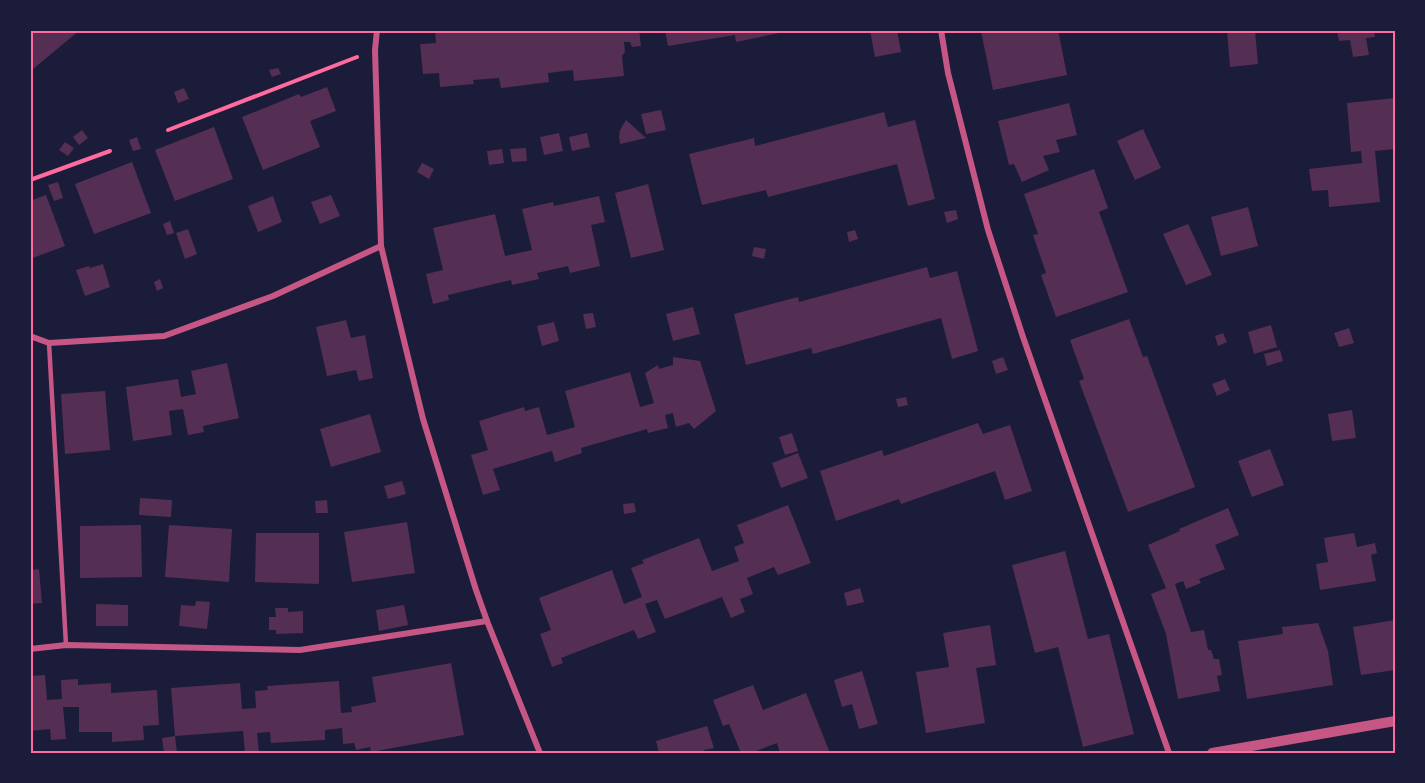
<svg xmlns="http://www.w3.org/2000/svg" width="1425" height="783" font-family="'Roboto Condensed',sans-serif">
<style>
.building{fill:#542f53}
.lines{fill:none;stroke-linecap:round;stroke-linejoin:round}
.path{stroke:#ff6b9d;stroke-width:4}
.service{stroke:#c65784;stroke-width:4.5}
.minor{stroke:#c65784;stroke-width:6}
.tertiary{stroke:#c65784;stroke-width:10}
.neatline{fill:none;stroke:#ff6b9d;stroke-width:2}
</style>
<rect width="100%" height="100%" fill="#1b1b3a"/>
<g class="building">
<polygon points="30,30 80,30 33,69 30,65"/>
<polygon points="435,30 639,30 641,46 632,47 630,42 624,42 625,52 622,56 624,76 574,81 573,70 548,73 549,82 501,88 499,78 473,80 474,84 440,87 439,73 423,74 420,44 436,43"/>
<polygon points="665,30 789,30 789,31 736,42 735,35 668,46"/>
<polygon points="870,30 897,30 901,52 875,57"/>
<polygon points="984,30 1058,30 1067,75 993,90 981,31"/>
<polygon points="1227,30 1255,30 1258,64 1230,67"/>
<polygon points="1337,30 1374,30 1375,37 1366,38 1369,55 1353,57 1350,40 1339,41"/>
<polygon points="278,68 281,74 272,77 269,70"/>
<polygon points="327,87 336,111 310,121 320,147 263,170 242,117 299,94 301,97"/>
<polygon points="184,88 189,99 178,103 174,92"/>
<polygon points="1395,98 1395,149 1375,151 1380,202 1329,207 1328,190 1312,191 1309,169 1362,163 1361,151 1351,152 1347,103"/>
<polygon points="1069,103 1077,135 1056,140 1060,152 1043,156 1049,170 1022,182 1014,164 1009,165 998,121"/>
<polygon points="661,110 666,130 646,134 641,114"/>
<polygon points="884,112 888,127 915,120 935,199 908,206 897,164 768,197 766,190 702,205 689,154 754,138 755,146"/>
<polygon points="626,120 646,138 620,144 619,136 620,130"/>
<polygon points="214,127 233,179 175,201 155,150"/>
<polygon points="1143,129 1161,168 1135,180 1117,141"/>
<polygon points="82,130 88,138 79,145 73,137"/>
<polygon points="559,133 563,151 544,155 540,137"/>
<polygon points="587,133 590,147 572,151 569,137"/>
<polygon points="137,137 141,149 133,151 129,140"/>
<polygon points="65,142 74,148 68,156 59,150"/>
<polygon points="526,148 527,161 512,162 510,149"/>
<polygon points="502,149 504,163 489,165 487,151"/>
<polygon points="132,162 151,213 94,234 75,184"/>
<polygon points="422,163 434,169 429,179 417,172"/>
<polygon points="1094,169 1108,208 1099,212 1128,292 1056,317 1041,275 1046,273 1033,235 1038,234 1024,194"/>
<polygon points="58,182 63,198 54,201 48,185"/>
<polygon points="648,184 664,250 631,258 615,193"/>
<polygon points="46,195 65,246 30,259 30,201"/>
<polygon points="331,195 340,216 320,224 311,202"/>
<polygon points="273,196 282,222 258,232 248,206"/>
<polygon points="599,196 605,222 591,225 600,266 570,273 568,266 537,273 539,279 512,285 511,280 448,295 449,300 433,304 426,274 443,270 433,228 495,214 505,256 532,250 522,209 553,202 554,206"/>
<polygon points="1248,207 1258,246 1221,256 1211,217"/>
<polygon points="956,210 958,219 947,223 944,212"/>
<polygon points="170,221 174,233 167,235 163,224"/>
<polygon points="1188,224 1212,275 1186,285 1163,234"/>
<polygon points="188,229 197,254 185,259 176,233"/>
<polygon points="855,230 858,239 849,242 847,232"/>
<polygon points="754,247 766,249 764,259 752,256"/>
<polygon points="103,264 110,287 85,296 76,270 89,266 90,268"/>
<polygon points="927,267 930,278 957,271 978,351 952,359 941,318 813,354 811,348 746,365 734,314 798,297 799,302"/>
<polygon points="160,279 163,288 157,291 154,282"/>
<polygon points="693,307 700,334 673,341 666,314"/>
<polygon points="593,313 596,327 586,329 583,314"/>
<polygon points="1129,319 1143,357 1147,356 1195,487 1128,512 1079,381 1084,379 1070,340"/>
<polygon points="346,320 351,338 365,335 373,378 359,381 356,370 327,376 316,327"/>
<polygon points="554,322 559,341 542,346 537,326"/>
<polygon points="1271,325 1277,347 1254,354 1248,332"/>
<polygon points="1349,328 1354,343 1339,347 1334,333"/>
<polygon points="1223,333 1227,342 1218,346 1215,336"/>
<polygon points="1280,350 1283,361 1267,366 1264,354"/>
<polygon points="673,357 700,361 716,411 694,429 689,423 676,427 673,413 665,415 668,428 648,433 647,429 581,448 582,453 555,462 552,451 493,469 500,490 483,495 471,455 488,450 479,421 524,407 525,411 539,407 547,435 575,427 565,391 630,372 640,407 654,403 645,373 658,365 659,369 673,365"/>
<polygon points="1003,357 1008,370 996,374 992,361"/>
<polygon points="227,363 239,418 203,426 204,432 188,435 183,409 169,411 172,435 133,441 126,387 178,379 181,397 196,394 191,371"/>
<polygon points="1225,379 1230,390 1217,396 1212,384"/>
<polygon points="105,391 110,450 65,454 61,394"/>
<polygon points="906,397 908,405 898,407 896,399"/>
<polygon points="1352,410 1356,438 1332,441 1328,414"/>
<polygon points="370,414 381,452 331,467 320,429"/>
<polygon points="978,423 983,434 1010,425 1032,491 1005,500 995,471 901,504 899,499 836,521 820,471 882,450 884,456"/>
<polygon points="792,433 798,451 785,455 779,437"/>
<polygon points="1270,449 1284,485 1252,497 1238,461"/>
<polygon points="798,453 808,478 781,488 772,463"/>
<polygon points="402,481 406,494 388,499 384,486"/>
<polygon points="140,498 172,500 171,517 139,515"/>
<polygon points="327,500 328,513 316,513 315,501"/>
<polygon points="634,503 636,512 624,514 623,504"/>
<polygon points="788,505 811,563 778,575 774,567 747,578 753,594 740,599 745,612 731,618 722,597 665,619 657,600 645,604 656,632 638,639 634,630 561,658 563,663 552,667 540,634 551,630 539,598 612,570 624,604 642,597 631,568 644,563 642,560 699,538 712,571 739,561 734,547 744,543 737,525"/>
<polygon points="1228,508 1239,535 1215,545 1225,569 1199,579 1201,583 1186,589 1183,581 1175,584 1191,632 1204,630 1208,650 1211,650 1214,659 1219,659 1222,675 1217,676 1220,691 1178,699 1166,634 1151,594 1166,588 1148,545 1180,531 1179,529"/>
<polygon points="407,522 415,573 352,582 344,532"/>
<polygon points="141,525 142,577 80,578 80,526"/>
<polygon points="169,525 232,529 229,582 165,577"/>
<polygon points="256,533 319,533 319,584 255,582"/>
<polygon points="1354,533 1357,547 1375,543 1377,553 1371,555 1376,581 1320,590 1316,564 1328,562 1324,538"/>
<polygon points="1065,551 1088,639 1109,634 1134,734 1083,747 1058,647 1035,653 1012,565"/>
<polygon points="39,569 42,603 30,604 30,570"/>
<polygon points="860,588 864,602 847,606 844,593"/>
<polygon points="196,601 210,602 207,629 179,626 181,605 195,606"/>
<polygon points="96,604 128,605 128,626 96,626"/>
<polygon points="404,605 408,625 379,631 376,610"/>
<polygon points="275,608 288,608 288,612 303,611 303,633 276,634 276,630 269,630 269,617 276,617"/>
<polygon points="1395,620 1395,670 1361,675 1353,627"/>
<polygon points="1318,623 1328,651 1333,685 1247,699 1238,641 1283,634 1282,627"/>
<polygon points="990,625 996,665 976,668 985,723 926,733 916,672 949,667 943,633"/>
<polygon points="451,663 464,735 371,752 370,747 356,750 354,743 343,744 342,728 325,730 325,740 271,743 270,732 257,733 259,752 245,753 243,731 175,736 171,688 240,683 242,709 256,708 255,691 268,690 267,686 339,681 341,713 352,712 351,707 376,702 372,677"/>
<polygon points="862,671 878,724 859,729 852,704 842,707 834,680"/>
<polygon points="45,675 47,700 62,699 61,680 78,679 78,685 111,683 111,693 157,690 159,725 143,726 144,740 112,742 112,732 79,732 79,707 63,707 66,739 51,740 50,729 30,731 30,676"/>
<polygon points="753,685 763,710 806,693 830,753 780,753 777,743 751,753 741,753 729,724 723,726 713,700"/>
<polygon points="707,726 714,748 704,750 705,753 659,753 656,741"/>
<polygon points="175,736 177,753 164,753 162,738"/>
</g>
<g class="lines">
<g class="path">
<polyline points="168,130 357,57"/>
<polyline points="30,180 110,151"/>
</g>
<polyline class="service" points="49,343 66,645"/>
<g class="minor">
<polyline points="377,30 375,50 381,246 423,419 476,590 487,621 540,753"/>
<polyline points="941,30 948,73 988,230 1023,337 1169,753"/>
<polyline points="30,336 49,343 164,336 273,296 381,246"/>
<polyline points="30,649 66,645 300,650 487,621"/>
</g>
<polyline class="tertiary" points="1212,753 1395,721"/>
</g>
<rect width="1425" height="783" fill="none" stroke="#1b1b3a" stroke-width="63"/>
<rect x="32" y="32" width="1362" height="720" class="neatline"/>
</svg>
